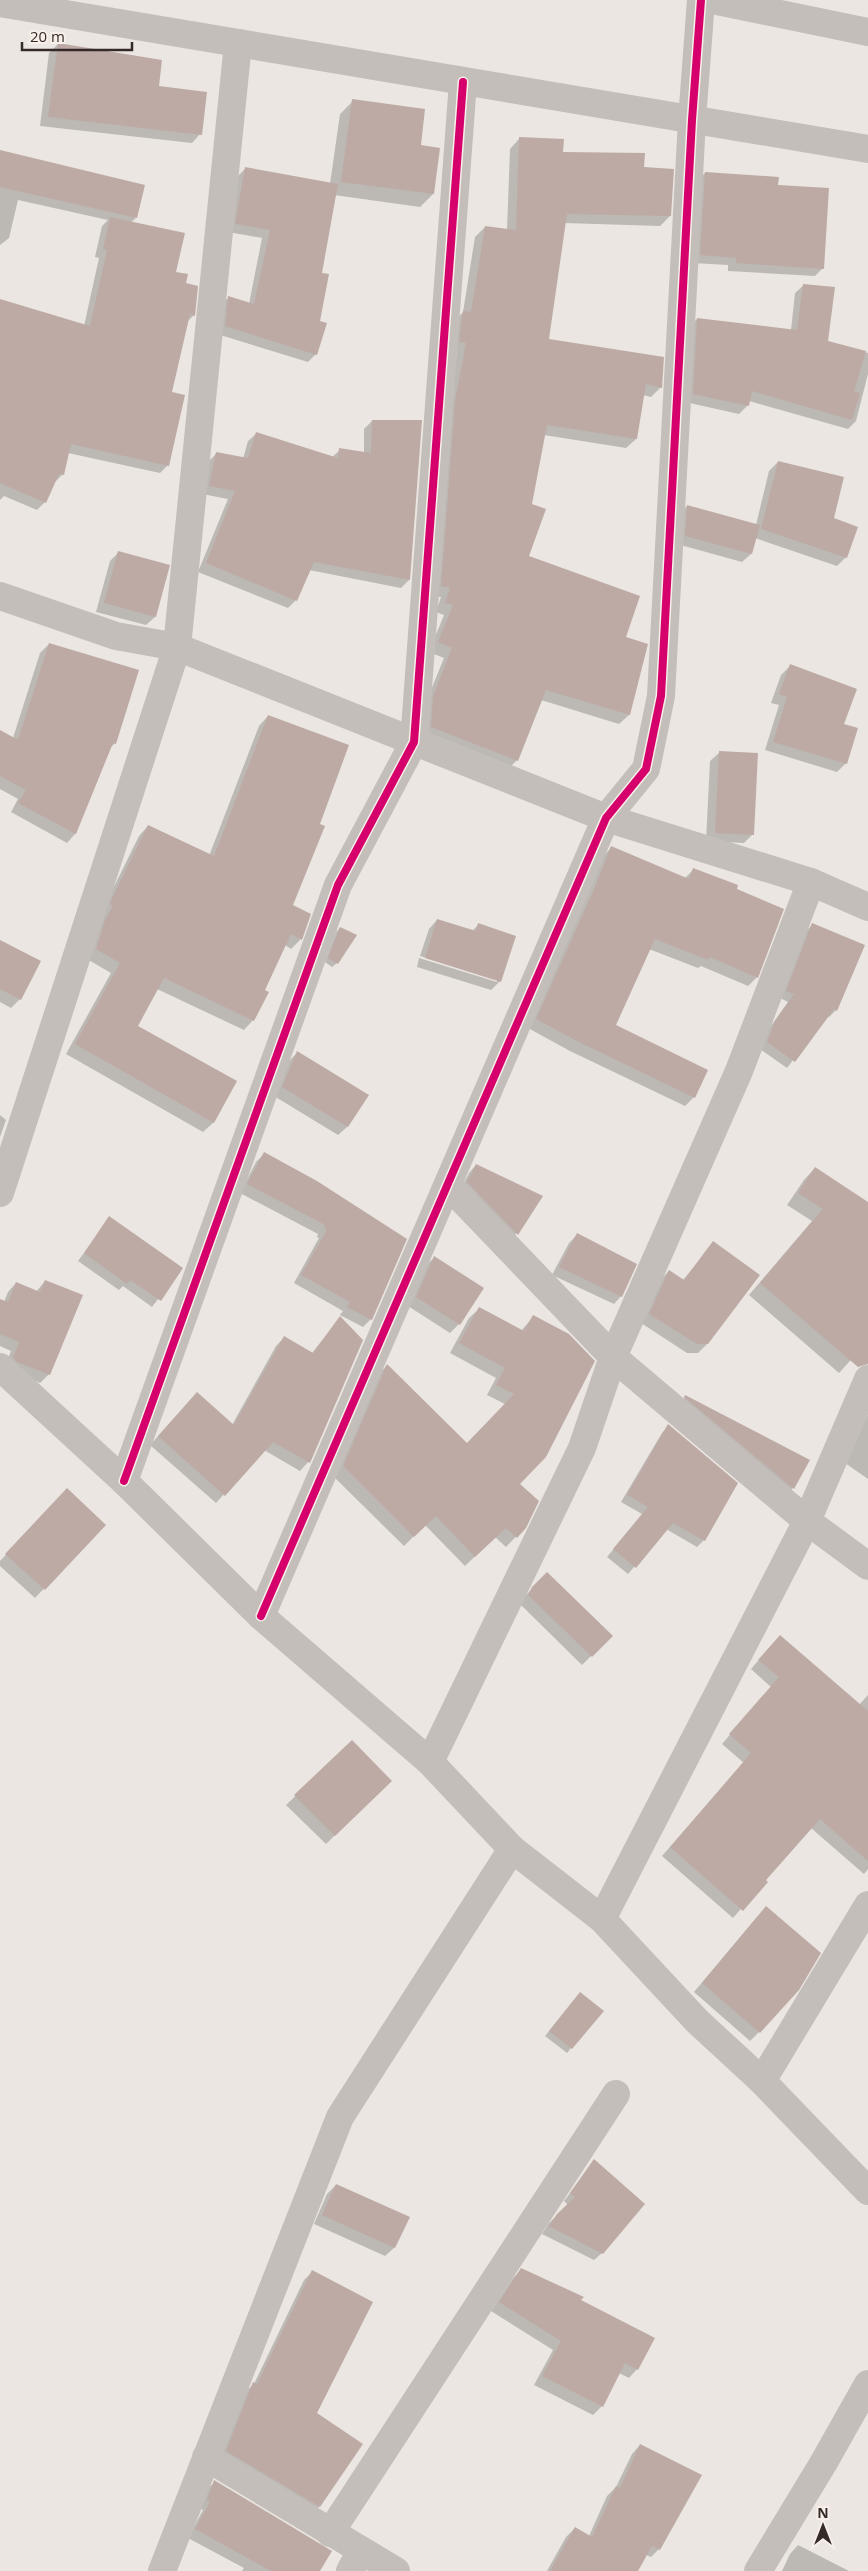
<svg xmlns="http://www.w3.org/2000/svg" width="868" height="2571" font-family="'Open Sans',sans-serif">
<style>
.shadow{fill:#0003}
.building{fill:#bdaaa4}
.lines{fill:none;stroke-linecap:round;stroke-linejoin:round}
.street{stroke:#c4beba;stroke-width:28}
.cycleway-casing{stroke:#f7efe8;stroke-width:11}
.cycleway{stroke:#d6006c;stroke-width:8}
</style>
<rect width="100%" height="100%" fill="#ebe6e1"/>
<g class="shadow">
<polygon points="58,44 157,87 200,134 192,143 40,126 49,53"/>
<polygon points="353,101 433,194 420,207 334,195 321,273 316,354 308,362 217,334 220,306 228,298 249,304 262,238 228,232 237,177 245,169 330,184 340,114"/>
<polygon points="519,139 562,153 643,169 670,216 660,226 564,223 548,340 661,387 651,397 643,395 636,439 626,448 544,435 531,505 527,557 624,637 629,715 619,724 541,700 517,760 507,770 422,736 424,707 444,658 429,652 444,615 436,612 441,597 432,596 446,412 457,353 450,352 454,322 463,312 475,237 485,227 507,230 510,149"/>
<polygon points="0,152 136,218 130,223 185,284 194,315 186,323 171,393 168,465 160,473 68,453 63,474 55,482 45,502 37,510 4,496 0,500 0,300 84,326 99,258 95,257 102,226 108,220 18,200 9,238 0,245"/>
<polygon points="705,173 777,186 823,268 815,276 728,271 728,265 693,263 697,181"/>
<polygon points="804,285 827,341 868,353 868,374 856,421 848,429 749,401 748,405 739,414 685,402 689,327 697,319 791,330 795,293"/>
<polygon points="372,421 409,580 401,588 309,570 296,600 288,608 198,572 228,499 202,494 209,461 217,453 243,459 248,441 257,433 332,457 340,450 364,454 364,429"/>
<polygon points="778,462 832,519 846,557 837,566 755,538 751,554 742,562 677,544 679,515 687,506 756,525 769,471"/>
<polygon points="119,552 155,617 146,625 96,612 110,561"/>
<polygon points="49,644 115,743 109,749 75,834 67,843 11,812 18,799 0,789 0,731 13,738 40,653"/>
<polygon points="790,666 843,725 846,763 837,772 765,750 779,705 771,703 781,675"/>
<polygon points="268,716 318,825 291,906 310,914 300,940 291,949 285,945 263,991 253,1020 244,1030 157,989 136,1026 236,1082 213,1123 203,1132 66,1054 111,973 87,959 103,909 139,836 148,826 209,856 259,726"/>
<polygon points="719,753 753,834 744,843 706,841 710,761"/>
<polygon points="611,848 684,879 693,870 757,977 748,986 701,966 698,968 649,949 614,1026 694,1097 685,1106 570,1051 528,1028 602,857"/>
<polygon points="437,920 472,931 478,925 500,981 491,990 417,967 419,958 497,982 497,979 420,956 429,929"/>
<polygon points="812,925 836,1010 829,1017 827,1016 787,1068 760,1049 768,1030 788,1002 780,998 805,932"/>
<polygon points="340,928 337,963 332,967 325,962 336,932"/>
<polygon points="0,941 20,999 11,1008 0,1002"/>
<polygon points="297,1053 367,1096 347,1127 338,1135 274,1096 288,1062"/>
<polygon points="0,1115 6,1120 0,1137"/>
<polygon points="264,1154 317,1182 371,1319 363,1327 340,1315 343,1311 294,1283 319,1238 317,1237 318,1234 240,1193 256,1162"/>
<polygon points="476,1165 542,1197 510,1242 460,1190 469,1173"/>
<polygon points="815,1168 868,1203 868,1341 839,1373 749,1295 812,1221 787,1205 804,1180"/>
<polygon points="110,1218 182,1268 152,1307 123,1286 119,1290 78,1261"/>
<polygon points="577,1235 621,1296 614,1304 552,1275 569,1243"/>
<polygon points="714,1243 707,1344 698,1353 687,1353 641,1323 660,1280 669,1271 683,1280"/>
<polygon points="434,1258 459,1324 450,1333 408,1306 425,1266"/>
<polygon points="45,1281 49,1374 40,1383 5,1367 11,1351 0,1346 0,1300 4,1302 8,1292 16,1283 36,1292"/>
<polygon points="479,1309 521,1331 533,1317 518,1484 525,1527 506,1547 495,1537 465,1566 425,1525 404,1546 334,1477 378,1375 387,1365 467,1445 505,1404 487,1395 496,1378 450,1353 469,1318"/>
<polygon points="340,1318 310,1460 300,1471 264,1450 216,1503 150,1445 189,1402 232,1425 276,1346 284,1338 312,1353"/>
<polygon points="686,1396 808,1461 793,1488 784,1497 676,1406"/>
<polygon points="868,1415 868,1479 845,1463 860,1427"/>
<polygon points="668,1426 704,1540 697,1547 666,1529 628,1574 607,1557 642,1514 621,1502 662,1433"/>
<polygon points="59,1499 104,1525 35,1598 0,1566 0,1561"/>
<polygon points="547,1574 611,1636 582,1665 520,1604 523,1598"/>
<polygon points="771,1646 859,1705 868,1695 868,1869 864,1874 811,1828 733,1918 662,1856 744,1763 722,1744 771,1687 751,1669"/>
<polygon points="352,1742 390,1781 326,1844 286,1805"/>
<polygon points="757,1917 759,2032 750,2041 694,1992"/>
<polygon points="576,1998 602,2011 567,2053 545,2036"/>
<polygon points="594,2161 602,2253 594,2260 542,2234 549,2223 568,2205 564,2201"/>
<polygon points="336,2185 408,2218 394,2248 385,2256 314,2224 327,2194"/>
<polygon points="522,2269 579,2300 637,2369 629,2378 619,2373 602,2406 593,2415 534,2385 553,2350 491,2311 513,2278"/>
<polygon points="312,2272 319,2507 311,2515 218,2459 245,2392 254,2384 304,2280"/>
<polygon points="640,2445 659,2549 651,2557 646,2555 636,2571 547,2571 566,2537 575,2528 589,2536 607,2496 616,2487 632,2454"/>
<polygon points="215,2482 318,2571 242,2571 244,2568 188,2538 203,2510 199,2508 206,2490"/>
<polygon points="798,2545 849,2571 782,2571 790,2554"/>
</g>
<g class="building">
<polygon points="58,43 162,60 159,86 207,92 202,135 48,117"/>
<polygon points="352,99 425,109 421,145 440,148 434,194 341,182"/>
<polygon points="519,137 564,139 563,152 645,153 644,167 674,169 671,216 567,214 549,339 664,357 662,388 646,384 637,439 547,425 532,504 546,509 529,556 640,596 626,637 648,644 630,715 546,690 518,761 431,727 433,696 452,648 438,642 453,605 445,603 450,588 441,586 455,401 466,343 459,342 461,325 463,311 471,312 485,226 516,230"/>
<polygon points="0,150 145,185 137,218 0,187"/>
<polygon points="245,167 338,184 322,273 329,274 320,321 327,323 317,355 225,326 228,296 254,304 270,230 235,224"/>
<polygon points="705,172 779,177 778,185 829,188 824,269 736,263 736,258 700,255"/>
<polygon points="110,217 185,233 176,272 188,274 186,283 198,286 195,316 190,314 172,392 185,395 169,466 71,444 64,475 59,474 46,503 0,483 0,299 90,326 107,250 103,249"/>
<polygon points="803,284 835,287 828,341 866,351 854,391 860,393 852,420 752,391 749,406 693,394 697,318 797,330"/>
<polygon points="372,420 422,420 410,580 314,562 297,601 206,563 235,491 209,486 216,452 248,458 256,432 338,458 339,448 371,453"/>
<polygon points="778,461 844,477 834,518 858,527 847,558 761,529"/>
<polygon points="687,505 760,525 752,554 685,536"/>
<polygon points="118,551 170,565 156,617 104,603"/>
<polygon points="49,643 139,670 116,744 113,743 76,834 18,803 26,790 0,776 0,730 18,740"/>
<polygon points="790,664 857,689 844,724 858,728 847,764 773,742 787,697 779,694"/>
<polygon points="268,715 349,745 320,824 325,826 293,905 311,914 302,940 291,934 265,990 269,992 254,1021 164,978 138,1026 237,1081 214,1123 75,1044 120,963 96,949 105,920 113,906 110,904 112,898 148,825 214,856"/>
<polygon points="719,751 758,753 754,835 715,833"/>
<polygon points="611,846 689,879 693,868 738,885 737,889 784,909 758,978 710,957 708,960 655,939 616,1025 708,1070 695,1098 579,1042 536,1019 595,887"/>
<polygon points="437,919 476,931 478,923 516,936 501,982 425,958"/>
<polygon points="812,923 865,945 837,1011 834,1009 795,1062 767,1042 775,1021 794,994 786,991"/>
<polygon points="340,927 357,935 338,964 328,958"/>
<polygon points="0,940 41,961 21,1000 0,989"/>
<polygon points="297,1051 369,1095 348,1127 282,1087"/>
<polygon points="264,1152 317,1181 407,1239 372,1320 347,1307 350,1302 301,1275 327,1230 324,1228 325,1225 247,1184"/>
<polygon points="476,1164 543,1196 518,1235 467,1182"/>
<polygon points="815,1167 868,1202 868,1364 858,1367 760,1283 823,1209 798,1193"/>
<polygon points="109,1216 183,1268 161,1301 130,1280 127,1284 84,1253"/>
<polygon points="577,1233 637,1264 622,1297 559,1267"/>
<polygon points="713,1241 760,1275 708,1344 697,1344 649,1314 669,1270 684,1280"/>
<polygon points="434,1256 484,1288 460,1325 416,1297"/>
<polygon points="45,1280 83,1295 50,1375 17,1362 13,1358 19,1342 0,1334 0,1299 8,1302 16,1282 40,1292"/>
<polygon points="479,1307 524,1331 533,1315 569,1334 595,1361 546,1457 520,1484 539,1501 526,1528 517,1538 506,1528 475,1557 436,1516 414,1537 343,1466 387,1364 467,1443 514,1394 496,1385 505,1368 459,1343"/>
<polygon points="340,1316 363,1340 310,1463 273,1442 225,1496 158,1436 197,1392 234,1425 284,1336 313,1353"/>
<polygon points="685,1395 810,1460 794,1489 684,1397"/>
<polygon points="668,1424 738,1483 705,1541 673,1523 636,1568 613,1549 648,1507 627,1495"/>
<polygon points="67,1488 106,1525 45,1590 5,1554"/>
<polygon points="547,1572 613,1636 592,1657 528,1595 532,1587"/>
<polygon points="780,1635 868,1711 868,1861 820,1819 766,1880 768,1882 743,1911 670,1847 751,1753 729,1734 779,1677 758,1660"/>
<polygon points="352,1740 392,1781 335,1836 294,1795"/>
<polygon points="766,1906 821,1953 799,1990 760,2033 702,1983"/>
<polygon points="580,1992 604,2011 572,2049 549,2031"/>
<polygon points="594,2159 645,2204 603,2254 549,2226 557,2214 575,2197 570,2193"/>
<polygon points="336,2184 410,2217 395,2248 322,2215"/>
<polygon points="521,2268 584,2297 581,2300 655,2338 638,2370 625,2363 603,2407 542,2376 561,2341 499,2302"/>
<polygon points="312,2270 373,2302 317,2413 363,2444 320,2507 226,2451 253,2382 257,2384"/>
<polygon points="640,2444 702,2475 660,2550 652,2546 638,2571 550,2571 575,2527 592,2537 616,2486 620,2488"/>
<polygon points="214,2480 332,2551 320,2571 271,2571 195,2529 210,2502 207,2500"/>
</g>
<g class="lines">
<g class="street">
<polyline points="712,0 868,32"/>
<polyline points="0,3 868,149"/>
<polyline points="0,596 116,636 177,647 606,818 811,882 868,907"/>
<polyline points="449,1186 613,1357 807,1521 868,1379"/>
<polyline points="0,1193 177,647 238,43"/>
<polyline points="0,1367 124,1481 261,1616 430,1762 512,1849 602,1919 697,2021 762,2081 868,2191"/>
<polyline points="124,1481 338,885 414,742 463,82"/>
<polyline points="261,1616 606,818 646,769 661,696 692,120 701,0"/>
<polyline points="430,1762 582,1448 613,1357 739,1071 811,882"/>
<polyline points="602,1919 807,1521 868,1566"/>
<polyline points="762,2081 868,1905"/>
<polyline points="206,2457 396,2571"/>
<polyline points="330,2533 616,2094"/>
<polyline points="162,2571 340,2117 512,1849"/>
<polyline points="350,2571 361,2551"/>
<polyline points="758,2571 824,2462 868,2384"/>
</g>
<g class="cycleway-casing">
<g id="cycleway">
<polyline points="124,1481 338,885 414,742 463,82"/>
<polyline points="261,1616 606,818 646,769 661,696 692,120 701,0"/>
</g>
</g>
<use href="#cycleway" class="cycleway"/>
</g>
<g transform="translate(823 2526)" stroke="#f7efe8" stroke-width="4" paint-order="stroke">
<path d="M0-4L9 19L0 12L-9 19Z" fill="#342b29"/>
<text y="-8" font-size="14" font-weight="bold" text-anchor="middle" fill="#342b29">N</text>
</g>
<path d="M22 42v8h110v-8" fill="none" stroke="#342b29" stroke-width="2.5"/>
<text x="30" y="42" font-size="15" fill="#342b29" stroke="#f7efe8" stroke-width="4" paint-order="stroke">20 m</text>
</svg>
